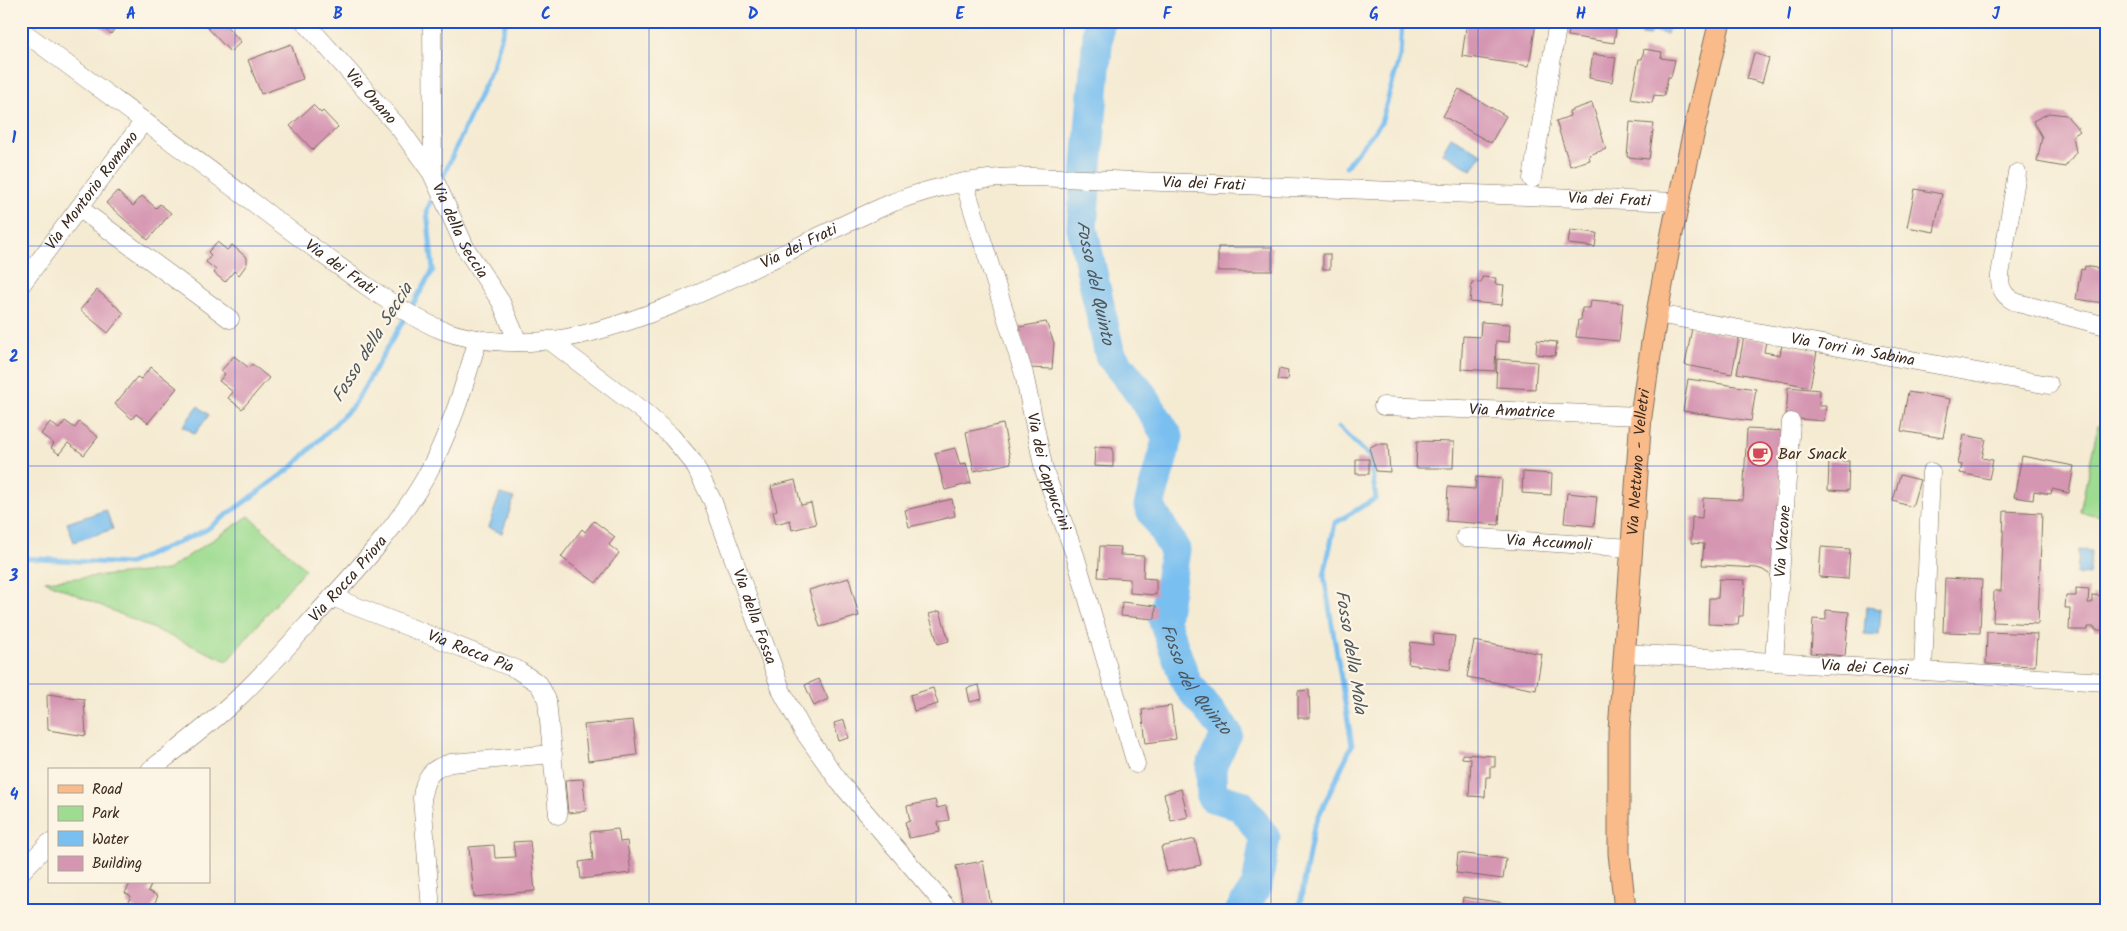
<svg xmlns="http://www.w3.org/2000/svg" width="2127" height="931" font-family="Kalam,sans-serif">
<style>
.green{fill:#9ddc91;stroke:#6c8358}
.water{fill:#79bff0;stroke:#5a7487}
.lines{fill:none;stroke-linecap:round;stroke-linejoin:round}
.stream{stroke:#79bff0;stroke-width:5}
.river{stroke:#79bff0;stroke-width:31}
.building{fill:#d596b2}
.minor-casing{stroke:#7c6e5d;stroke-width:19}
.major-casing{stroke:#7c6e5d;stroke-width:23}
.minor{stroke:#fff;stroke-width:18}
.major{stroke:#fabb8b;stroke-width:21}
.grid{fill:none;stroke:#1d4ed8;stroke-width:1;stroke-opacity:0.55}
.labels{text-anchor:middle;dominant-baseline:central;stroke-width:4.5;stroke-linejoin:round;paint-order:stroke}
.street-label{font-size:16px;fill:#3b2a1e;stroke:#fcf5e5}
.poi-label{font-size:16px;fill:#3b2a1e;stroke:#fcf5e5;text-anchor:start}
.water-label{font-size:18px;font-style:italic;fill:#4e575d;stroke:#fcf5e5}
.neatline{fill:none;stroke:#1d4ed8;stroke-width:2}
.grid-label{font-size:16px;text-anchor:middle;font-weight:bold;fill:#1d4ed8}
</style>
<rect width="100%" height="100%" fill="#fcf5e5"/>
<filter id="ink" filterUnits="userSpaceOnUse"><feTurbulence type="fractalNoise" baseFrequency=".02" numOctaves="2"/><feDisplacementMap in="SourceGraphic" scale="10" xChannelSelector="R" yChannelSelector="G"/><feConvolveMatrix kernelMatrix="1 2 1 2 8 2 1 2 1" color-interpolation-filters="sRGB"/></filter>
<filter id="wash" filterUnits="userSpaceOnUse"><feTurbulence type="fractalNoise" baseFrequency=".0096" numOctaves="4" result="noise"/><feDisplacementMap in="SourceGraphic" scale="20" xChannelSelector="R" yChannelSelector="G"/><feGaussianBlur stdDeviation="1.12" result="paint"/><feColorMatrix in="noise" values="0 0 0 0 0 0 0 0 0 0 0 0 0 0 0 0 0 1.4 0 .05"/><feComposite in="paint" operator="in"/></filter>
<g filter="url(#wash)">
<rect width="100%" height="100%" fill="#f5ebd3"/>
<g class="green">
<polygon points="2098,425 2106,427 2106,517 2080,512"/>
<polygon points="249,516 305,569 227,661 45,581 167,570"/>
</g>
<g class="water">
<polygon points="1644,21 1670,21 1667,34 1651,31 1649,36 1642,35"/>
<polygon points="1451,137 1482,154 1472,170 1442,153"/>
<polygon points="198,406 209,415 195,434 183,426"/>
<polygon points="500,494 514,498 502,533 488,528"/>
<polygon points="106,510 113,529 74,542 67,523"/>
<polygon points="2079,550 2091,551 2089,575 2077,574"/>
<polygon points="1866,607 1881,609 1879,635 1864,634"/>
</g>
<g class="lines">
<g class="stream">
<polyline points="1346,166 1381,123 1400,56 1402,21"/>
<polyline points="441,181 493,65 506,21"/>
<polyline points="21,558 128,564 206,530 291,468 354,405 433,270 427,210 435,193"/>
<polyline points="1299,910 1314,826 1352,745 1324,576 1335,523 1376,498 1370,457 1339,427"/>
</g>
<path class="river" id="s1" d="M1099,21l-17,206 28,128 32,40 26,42 -19,69 26,44 -11,71 23,63 40,49 -16,34 1,30 29,8 24,33 -8,48 -16,24"/>
</g>
<g id="blocks">
<g class="building">
<polygon points="92,21 120,21 111,34"/>
<polygon points="213,21 222,21 241,42 230,52 207,27"/>
<polygon points="1467,21 1522,21 1536,23 1529,66 1462,56"/>
<polygon points="1570,21 1617,21 1614,43 1568,36"/>
<polygon points="291,44 303,79 261,94 248,60"/>
<polygon points="1644,49 1662,52 1661,58 1675,60 1671,77 1668,77 1664,96 1654,95 1652,103 1631,99 1639,59 1642,59"/>
<polygon points="1754,53 1769,58 1762,83 1747,79"/>
<polygon points="1593,54 1616,58 1612,82 1589,78"/>
<polygon points="1459,89 1506,116 1491,143 1443,116"/>
<polygon points="1592,103 1606,149 1589,155 1590,160 1570,166 1556,121 1570,116 1569,111"/>
<polygon points="313,105 321,113 323,111 338,127 313,150 290,126"/>
<polygon points="2049,113 2066,115 2080,131 2073,136 2076,152 2065,167 2037,162 2042,137 2033,121"/>
<polygon points="1630,122 1654,124 1649,159 1627,157"/>
<polygon points="1915,189 1942,194 1934,232 1907,227"/>
<polygon points="117,191 133,206 142,196 156,208 160,204 171,213 148,240 106,203"/>
<polygon points="1570,230 1597,233 1595,247 1568,244"/>
<polygon points="217,242 227,250 232,245 247,258 247,264 239,275 234,271 225,282 214,273 216,270 206,262 211,255 208,252"/>
<rect x="1218" y="247" width="54" height="24"/>
<rect x="1323" y="254" width="7" height="15"/>
<polygon points="2085,266 2106,270 2103,303 2076,299 2081,269 2084,270"/>
<polygon points="1482,277 1496,278 1495,284 1504,285 1502,305 1470,302 1472,282 1481,283"/>
<polygon points="97,290 124,313 108,333 80,310"/>
<polygon points="1591,300 1623,303 1619,341 1576,337 1578,320 1581,320 1582,308 1590,308"/>
<polygon points="1046,322 1054,343 1052,369 1029,368 1019,327"/>
<polygon points="1481,322 1510,324 1509,342 1496,341 1495,371 1461,369 1463,336 1480,337"/>
<polygon points="1692,328 1739,337 1732,374 1685,365"/>
<polygon points="1744,337 1766,341 1764,352 1780,355 1782,345 1817,352 1810,387 1737,373"/>
<polygon points="1537,340 1557,342 1555,356 1536,354"/>
<polygon points="234,356 249,368 252,364 269,378 242,409 228,398 233,392 219,381 225,374 221,371"/>
<polygon points="1497,359 1537,362 1535,389 1496,387"/>
<polygon points="151,367 177,388 148,423 136,414 132,419 115,404 137,377 141,379"/>
<polygon points="1279,369 1288,371 1287,381 1277,380"/>
<polygon points="1688,379 1756,389 1751,421 1683,411"/>
<polygon points="1788,387 1820,390 1819,406 1826,406 1824,421 1786,418"/>
<polygon points="1908,392 1950,399 1943,438 1901,431"/>
<polygon points="65,421 75,428 79,422 98,437 84,455 68,443 59,454 51,448 54,444 41,434 50,422 59,429"/>
<polygon points="1003,424 1011,463 974,471 966,432"/>
<polygon points="1747,429 1784,431 1775,578 1763,570 1757,568 1702,565 1704,544 1691,543 1692,517 1702,518 1703,498 1743,500"/>
<polygon points="1964,435 1986,439 1982,458 1993,460 1989,479 1960,473 1962,465 1958,464"/>
<polygon points="1417,441 1454,442 1453,468 1416,468"/>
<polygon points="1376,444 1388,444 1390,472 1376,471 1369,448"/>
<polygon points="1095,447 1113,448 1113,467 1094,466"/>
<polygon points="955,448 960,465 966,463 971,483 945,490 935,453"/>
<polygon points="2022,456 2074,466 2069,493 2052,489 2051,494 2034,491 2033,500 2014,497"/>
<rect x="1356" y="459" width="13" height="15"/>
<polygon points="1829,461 1849,461 1848,491 1828,490"/>
<polygon points="1523,472 1552,474 1551,495 1522,493"/>
<polygon points="1900,475 1920,480 1912,507 1893,501"/>
<polygon points="1476,477 1502,479 1499,525 1446,521 1448,487 1475,489"/>
<polygon points="795,480 801,505 811,503 816,524 792,530 790,520 776,524 773,512 777,510 771,486"/>
<polygon points="1567,493 1597,496 1594,526 1564,523"/>
<polygon points="952,499 955,516 909,527 905,510"/>
<polygon points="2004,511 2042,513 2038,624 1993,622 1994,591 2001,591"/>
<polygon points="594,521 615,537 609,545 619,553 596,583 561,557 582,529 585,532"/>
<polygon points="1100,546 1121,547 1120,555 1144,556 1143,578 1156,579 1156,595 1130,593 1130,579 1098,577"/>
<polygon points="1821,547 1850,549 1848,579 1819,577"/>
<polygon points="849,578 859,616 820,627 809,590"/>
<polygon points="1945,578 1982,580 1980,633 1943,632"/>
<polygon points="1719,579 1745,580 1743,616 1739,616 1738,625 1708,624 1709,598 1718,598"/>
<polygon points="2076,588 2089,589 2088,603 2092,603 2092,595 2106,596 2106,630 2095,630 2095,627 2088,627 2088,630 2069,630 2070,608 2065,608 2066,596 2076,596"/>
<polygon points="1122,602 1156,606 1155,619 1121,616"/>
<polygon points="1826,610 1849,612 1845,656 1811,653 1813,619 1826,620"/>
<polygon points="940,611 949,641 938,644 929,614"/>
<polygon points="1987,632 2037,634 2035,666 1986,664"/>
<polygon points="1434,634 1455,636 1450,670 1408,664 1411,642 1433,645"/>
<polygon points="1474,641 1542,654 1536,690 1467,677"/>
<polygon points="819,679 828,699 814,706 805,685"/>
<polygon points="979,685 982,699 970,702 967,688"/>
<polygon points="933,688 938,704 914,711 910,695"/>
<polygon points="1309,690 1310,718 1298,718 1298,691"/>
<polygon points="47,694 84,699 86,736 48,730"/>
<polygon points="1171,706 1176,739 1146,743 1142,710"/>
<polygon points="633,720 637,755 588,761 584,725"/>
<polygon points="844,720 849,738 839,741 834,723"/>
<polygon points="1462,754 1495,756 1495,767 1490,767 1490,777 1486,777 1485,797 1469,796 1471,759 1462,758"/>
<polygon points="583,779 586,811 568,813 565,780"/>
<polygon points="1181,789 1188,817 1171,821 1164,794"/>
<polygon points="935,800 937,808 946,806 949,820 938,822 940,832 909,838 905,822 910,821 907,806"/>
<polygon points="618,829 620,842 627,841 631,873 581,879 579,862 593,860 590,832"/>
<polygon points="1195,839 1201,865 1167,872 1161,847"/>
<polygon points="530,841 535,891 474,897 469,847 494,845 495,858 515,857 513,842"/>
<polygon points="1458,853 1506,859 1503,879 1456,873"/>
<polygon points="983,861 991,905 964,910 956,866"/>
<polygon points="131,882 152,883 148,891 158,896 151,910 138,910 127,904 131,896 125,893"/>
<polygon points="1463,897 1505,903 1504,910 1461,910"/>
</g>
</g>
</g>
<g filter="url(#ink)">
<use href="#blocks" fill-opacity="0" stroke="#7c6e5d" stroke-width="1"/>
<g class="lines">
<g class="minor-casing">
<g id="minor">
<path id="s2" d="M304,21l96,108 33,46"/>
<path id="s3" d="M432,21l1,155 33,73 35,53 17,40"/>
<path id="s4" d="M21,30c83,62 167,123 250,186 32,24 64,48 97,71 23,16 47,32 74,43 37,14 85,15 124,8 112,-22 223,-92 328,-136 46,-18 91,-26 140,-25l643,25"/>
<path d="M2017,173l-17,102c-1,14 5,23 18,28l88,23"/>
<polyline points="1532,179 1558,21"/>
<path id="s5" d="M964,182l60,192 20,96 31,85 61,209"/>
<polyline points="79,208 230,319"/>
<path id="s6" d="M21,285l123,-164"/>
<path id="s7" d="M1657,314l392,71"/>
<path id="s8" d="M549,340l95,72 27,24 22,26 20,40 69,190 20,37 39,55 108,126"/>
<path id="s9" d="M1383,406l258,10"/>
<path id="s10" d="M1465,537l166,11"/>
<path id="s11" d="M332,597l184,72 23,15 8,16 11,115"/>
<path id="s12" d="M1624,653l482,29"/>
<path id="s13" d="M1774,661l17,-239"/>
<polyline points="1923,671 1931,472"/>
<path id="s14" d="M150,770c29,-22 58,-44 85,-69 32,-30 61,-64 91,-97 36,-39 71,-78 98,-124 25,-44 40,-93 54,-141"/>
<polyline points="21,872 49,843"/>
<path d="M431,910l-9,-112c2,-20 9,-30 29,-35l102,-9"/>
</g>
</g>
<g class="major-casing">
<g id="major">
<path id="s15" d="M1625,910l-6,-57v-122l22,-315c18,-134 47,-264 79,-395"/>
</g>
</g>
<use href="#minor" class="minor"/>
<use href="#major" class="major"/>
</g>
</g>
<path class="grid" d="M235,21v889M442,21v889M649,21v889M856,21v889M1064,21v889M1271,21v889M1478,21v889M1685,21v889M1892,21v889M21,246h2085M21,466h2085M21,684h2085"/>
<defs>
<g id="cafe-ring" transform="scale(1.25)"><circle r="9.5" fill="#fcf5e5" stroke="#d1495b" stroke-width="1.5"/><path d="M-5.5-4.5H6V0H3Q3 3.5 0 3.5H-2.5Q-5.5 3.5-5.5 0ZM3-3.2v2h1.7v-2ZM-6 4.5H4V6H-6Z" fill="#d1495b"/></g>
</defs>
<g fill-rule="evenodd">
<use href="#cafe-ring" x="1760" y="454"/>
</g>
<g class="labels">
<g class="street-label">
<text stroke="none"><textPath href="#s2" startOffset="101">Via Onano</textPath></text>
<text stroke="none"><textPath href="#s4" startOffset="1312">Via dei Frati</textPath></text>
<text stroke="none"><textPath href="#s6" startOffset="118">Via Montorio Romano</textPath></text>
<text stroke="none"><textPath href="#s4" startOffset="1718">Via dei Frati</textPath></text>
<text stroke="none"><textPath href="#s3" startOffset="216">Via della Seccia</textPath></text>
<text stroke="none"><textPath href="#s4" startOffset="894">Via dei Frati</textPath></text>
<text stroke="none"><textPath href="#s4" startOffset="398">Via dei Frati</textPath></text>
<text stroke="none"><textPath href="#s7" startOffset="199">Via Torri in Sabina</textPath></text>
<text stroke="none"><textPath href="#s9" startOffset="129">Via Amatrice</textPath></text>
<text stroke="none"><textPath href="#s15" startOffset="449">Via Nettuno - Velletri</textPath></text>
<text stroke="none"><textPath href="#s5" startOffset="302">Via dei Cappuccini</textPath></text>
<text stroke="none"><textPath href="#s13" startOffset="120">Via Vacone</textPath></text>
<text stroke="none"><textPath href="#s10" startOffset="84">Via Accumoli</textPath></text>
<text stroke="none"><textPath href="#s14" startOffset="276">Via Rocca Priora</textPath></text>
<text stroke="none"><textPath href="#s8" startOffset="356">Via della Fossa</textPath></text>
<text stroke="none"><textPath href="#s11" startOffset="149">Via Rocca Pia</textPath></text>
<text stroke="none"><textPath href="#s12" startOffset="241">Via dei Censi</textPath></text>
</g>
<g class="poi-label">
<text x="1778" y="454">Bar Snack</text>
</g>
<g class="water-label">
<text stroke="none"><textPath href="#s1" startOffset="264">Fosso del Quinto</textPath></text>
<text transform="translate(373 343) rotate(-58)">Fosso della Seccia</text>
<text transform="translate(1350 652) rotate(81)">Fosso della Mola</text>
<text stroke="none"><textPath href="#s1" startOffset="700">Fosso del Quinto</textPath></text>
</g>
</g>
<rect width="2127" height="931" fill="none" stroke="#fcf5e5" stroke-width="55"/>
<rect x="48" y="768" width="162" height="115" fill="#fcf5e5" stroke="#afa495"/>
<rect x="58" y="785" width="25" height="8" fill="#fabb8b" stroke="#afa495"/>
<text x="92" y="794" font-size="15" fill="#3b2a1e">Road</text>
<rect x="58" y="806" width="25" height="15" fill="#9ddc91" stroke="#afa495"/>
<text x="92" y="818" font-size="15" fill="#3b2a1e">Park</text>
<rect x="58" y="831" width="25" height="15" fill="#79bff0" stroke="#afa495"/>
<text x="92" y="844" font-size="15" fill="#3b2a1e">Water</text>
<rect x="58" y="856" width="25" height="15" fill="#d596b2" stroke="#afa495"/>
<text x="92" y="868" font-size="15" fill="#3b2a1e">Building</text>
<rect x="28" y="28" width="2072" height="876" class="neatline"/>
<g class="grid-label">
<text x="131" y="19">A</text>
<text x="338" y="19">B</text>
<text x="546" y="19">C</text>
<text x="753" y="19">D</text>
<text x="960" y="19">E</text>
<text x="1167" y="19">F</text>
<text x="1374" y="19">G</text>
<text x="1581" y="19">H</text>
<text x="1789" y="19">I</text>
<text x="1996" y="19">J</text>
<text x="14" y="143">1</text>
<text x="14" y="362">2</text>
<text x="14" y="581">3</text>
<text x="14" y="800">4</text>
</g>
</svg>
